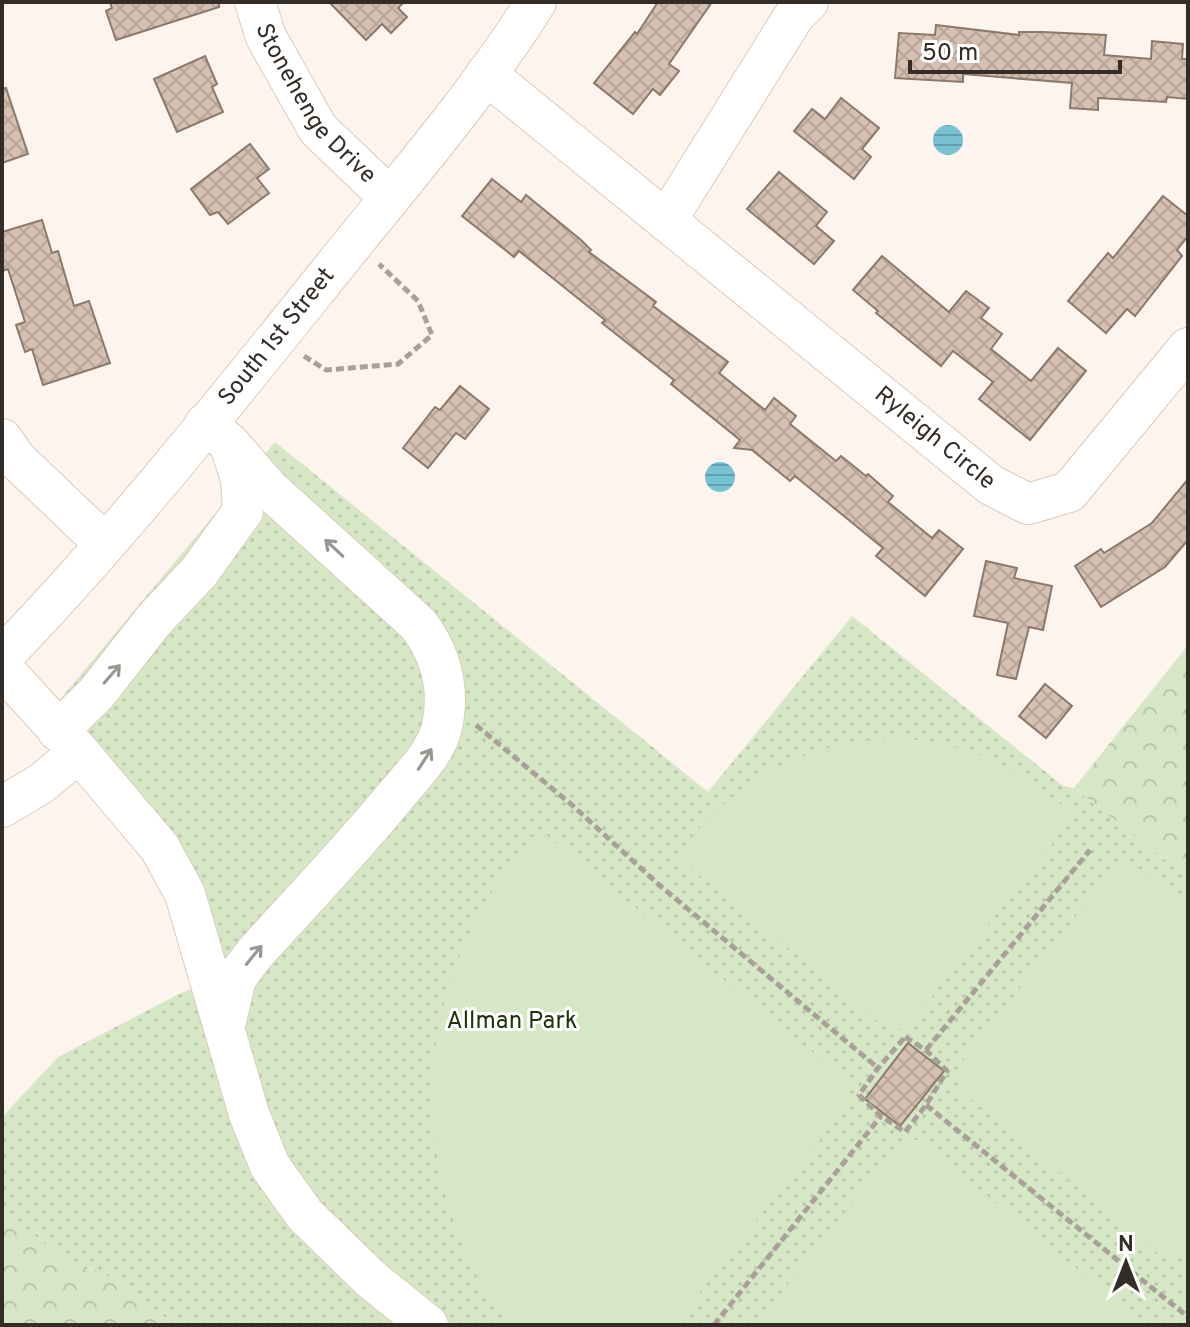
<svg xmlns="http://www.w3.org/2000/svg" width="1190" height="1327" font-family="Overpass,sans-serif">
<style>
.grass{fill:url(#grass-dots)}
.forest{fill:url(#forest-crowns)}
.garden{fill:#d6e7c6}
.water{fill:url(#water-rules)}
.building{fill:url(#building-cross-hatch);stroke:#8b796b;stroke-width:2}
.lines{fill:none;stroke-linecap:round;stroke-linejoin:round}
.minor-casing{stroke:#decabb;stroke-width:42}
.path{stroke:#a9a09a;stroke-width:5;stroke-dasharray:8 4;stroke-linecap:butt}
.minor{stroke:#fff;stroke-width:40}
.oneway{stroke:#9a9692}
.labels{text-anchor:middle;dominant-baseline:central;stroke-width:6;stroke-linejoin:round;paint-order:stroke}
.street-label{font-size:24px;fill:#342c26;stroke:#fff}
.park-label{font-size:24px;fill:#20310a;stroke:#fff}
</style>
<defs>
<pattern id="grass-dots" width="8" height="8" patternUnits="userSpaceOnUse" patternTransform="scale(2)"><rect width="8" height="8" fill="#d6e7c6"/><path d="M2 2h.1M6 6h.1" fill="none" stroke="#b8c6aa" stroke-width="1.8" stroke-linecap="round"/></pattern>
<pattern id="forest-crowns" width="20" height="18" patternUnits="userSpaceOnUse" patternTransform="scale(2)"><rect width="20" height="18" fill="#d6e7c6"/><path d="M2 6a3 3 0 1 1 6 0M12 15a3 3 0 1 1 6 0" fill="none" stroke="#b8c6aa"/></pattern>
<pattern id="water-rules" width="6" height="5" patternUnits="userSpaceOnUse" patternTransform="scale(2)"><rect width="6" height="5" fill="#78c3d3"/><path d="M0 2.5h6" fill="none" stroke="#639fab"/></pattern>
<pattern id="building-cross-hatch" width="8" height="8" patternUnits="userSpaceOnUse" patternTransform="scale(2)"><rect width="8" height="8" fill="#d5c0b2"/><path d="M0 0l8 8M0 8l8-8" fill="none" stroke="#b7a599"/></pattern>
</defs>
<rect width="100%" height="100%" fill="#fdf4ee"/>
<polygon class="grass" points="275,442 708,792 852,616 1063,786 1074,788 1188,878 1188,1325 174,1325 122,1282 57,1254 2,1209 2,1117 58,1057 179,994 212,981 199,935 52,709"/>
<g class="forest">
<polygon points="1188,645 1188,878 1074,788"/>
<polygon points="2,1209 57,1254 122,1282 174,1325 2,1325"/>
</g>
<g class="garden">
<path d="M897,738c83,7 113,27 178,77l-168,213 -19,2 -211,-173c52,-77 128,-115 220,-119z"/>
<path d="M539,829l309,252 3,19 -176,225h-166c-31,-38 -51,-83 -64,-130 -35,-132 4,-266 94,-366z"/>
<polygon points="1123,856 1158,882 1188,912 1188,1238 1167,1261 959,1090 956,1070"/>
<polygon points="901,1140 919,1140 1146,1325 756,1325"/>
</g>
<g class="water">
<circle cx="948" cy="140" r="15"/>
<circle cx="720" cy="477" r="15"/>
</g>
<g class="building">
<polygon points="110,2 219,2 219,7 116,40 106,11 112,8"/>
<polygon points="329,2 404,2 398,8 407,17 391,33 382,24 366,40"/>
<polygon points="658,2 712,2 669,64 679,71 660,95 653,89 633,114 594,83 635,32 637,34"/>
<polygon points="936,25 1019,35 1019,32 1043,32 1106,35 1104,55 1151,59 1152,41 1183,44 1182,59 1188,59 1188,99 1167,97 1166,102 1098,98 1098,110 1070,108 1072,83 963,74 963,82 895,78 899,33 935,35"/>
<polygon points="205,56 217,84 212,87 223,112 177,132 154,79"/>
<polygon points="6,88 28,154 2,163 2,89"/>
<polygon points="841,98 879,128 862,149 871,157 854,179 794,131 812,109 825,119"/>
<polygon points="250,144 269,169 257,178 269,193 228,224 218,212 210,215 191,189"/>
<polygon points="779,172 827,212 816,226 834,241 814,264 747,209"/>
<polygon points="492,179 521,202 526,195 581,240 591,250 589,252 656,302 653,306 728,362 719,373 765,410 774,398 796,416 790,424 836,461 841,456 866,476 868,474 893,496 888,502 932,538 939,530 963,549 925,596 876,556 883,548 795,476 790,481 752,450 734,448 740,440 671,384 674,380 602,323 605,320 519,251 514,257 462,216"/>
<polygon points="1163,196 1188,216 1188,236 1177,250 1182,256 1135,316 1127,309 1106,333 1068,301 1108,253 1113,258"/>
<polygon points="42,220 52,253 58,251 74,306 89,301 110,363 43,385 32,349 25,352 16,325 25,322 8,269 2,271 2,232"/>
<polygon points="882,256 949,312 966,291 989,308 981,318 1002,334 991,349 1031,381 1058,348 1086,371 1030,440 979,399 993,382 953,351 941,366 876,313 878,311 853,290"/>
<polygon points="460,386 489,409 465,439 456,433 428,468 403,448 435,407 440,410"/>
<polygon points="1188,479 1188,540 1165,567 1101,607 1075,566 1101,549 1104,553 1152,523"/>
<polygon points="986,561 1017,568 1014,578 1052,586 1043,630 1029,627 1016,679 997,675 1008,623 974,616"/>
<polygon points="1045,684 1072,706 1046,738 1019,716"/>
<polygon points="908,1043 944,1071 900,1126 865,1099"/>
</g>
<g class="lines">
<g class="minor-casing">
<g id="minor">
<path id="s1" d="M255,2l11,35 52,92 72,69"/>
<path id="s2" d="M486,74l505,411 37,19 41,-12 119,-144"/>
<polyline points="666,221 794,16 808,2"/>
<path d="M205,424l25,20 39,45 149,135c23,30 32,65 24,103 -6,25 -28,47 -44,66 -45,55 -95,107 -143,160l-19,25 -11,47"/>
<polyline points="2,439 17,460 105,544"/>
<path id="s3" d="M2,657c118,-122 225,-257 331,-389 69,-86 144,-172 203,-266"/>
<polyline points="2,668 79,752 160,848 185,894 249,1114 270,1166 305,1215 372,1280 428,1325"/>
<polyline points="58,731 96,694 154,620 199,572 243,511 241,479 231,448"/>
<polyline points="2,807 42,783 79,752"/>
</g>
</g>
<g class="path">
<polyline points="304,356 326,370 398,364 432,335 418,301 379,264"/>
<polyline points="476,725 572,805 658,884 878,1068"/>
<polygon points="905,1037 926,1050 947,1071 926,1105 905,1132 881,1116 859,1095 878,1068"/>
<polyline points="926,1050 1090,850"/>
<polyline points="926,1105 1188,1317"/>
<polyline points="714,1325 881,1116"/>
</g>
<use href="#minor" class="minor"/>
</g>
<defs><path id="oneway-shaft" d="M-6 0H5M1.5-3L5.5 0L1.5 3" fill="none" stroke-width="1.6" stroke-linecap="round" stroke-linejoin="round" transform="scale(2)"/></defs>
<g class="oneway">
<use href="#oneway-shaft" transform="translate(334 548) rotate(-137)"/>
<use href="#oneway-shaft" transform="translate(112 674) rotate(-49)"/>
<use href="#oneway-shaft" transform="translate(425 759) rotate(-57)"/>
<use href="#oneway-shaft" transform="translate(254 955) rotate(-51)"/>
</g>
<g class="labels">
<g class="street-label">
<text stroke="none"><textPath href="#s1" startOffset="120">Stonehenge Drive</textPath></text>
<text stroke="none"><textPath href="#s3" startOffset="422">South 1st Street</textPath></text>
<text stroke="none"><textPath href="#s2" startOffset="578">Ryleigh Circle</textPath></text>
</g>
<g class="park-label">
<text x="512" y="1022">Allman Park</text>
</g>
</g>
<rect width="1190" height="1327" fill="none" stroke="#342c26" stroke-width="8"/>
<g transform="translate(1126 1263)" stroke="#ffffff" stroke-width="6" paint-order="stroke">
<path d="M0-6L14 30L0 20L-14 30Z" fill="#342c26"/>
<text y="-12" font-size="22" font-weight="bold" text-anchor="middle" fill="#342c26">N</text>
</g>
<path d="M910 60v12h210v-12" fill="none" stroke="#342c26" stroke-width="4"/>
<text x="922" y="60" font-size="24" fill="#342c26" stroke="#ffffff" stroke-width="6" paint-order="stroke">50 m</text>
</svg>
